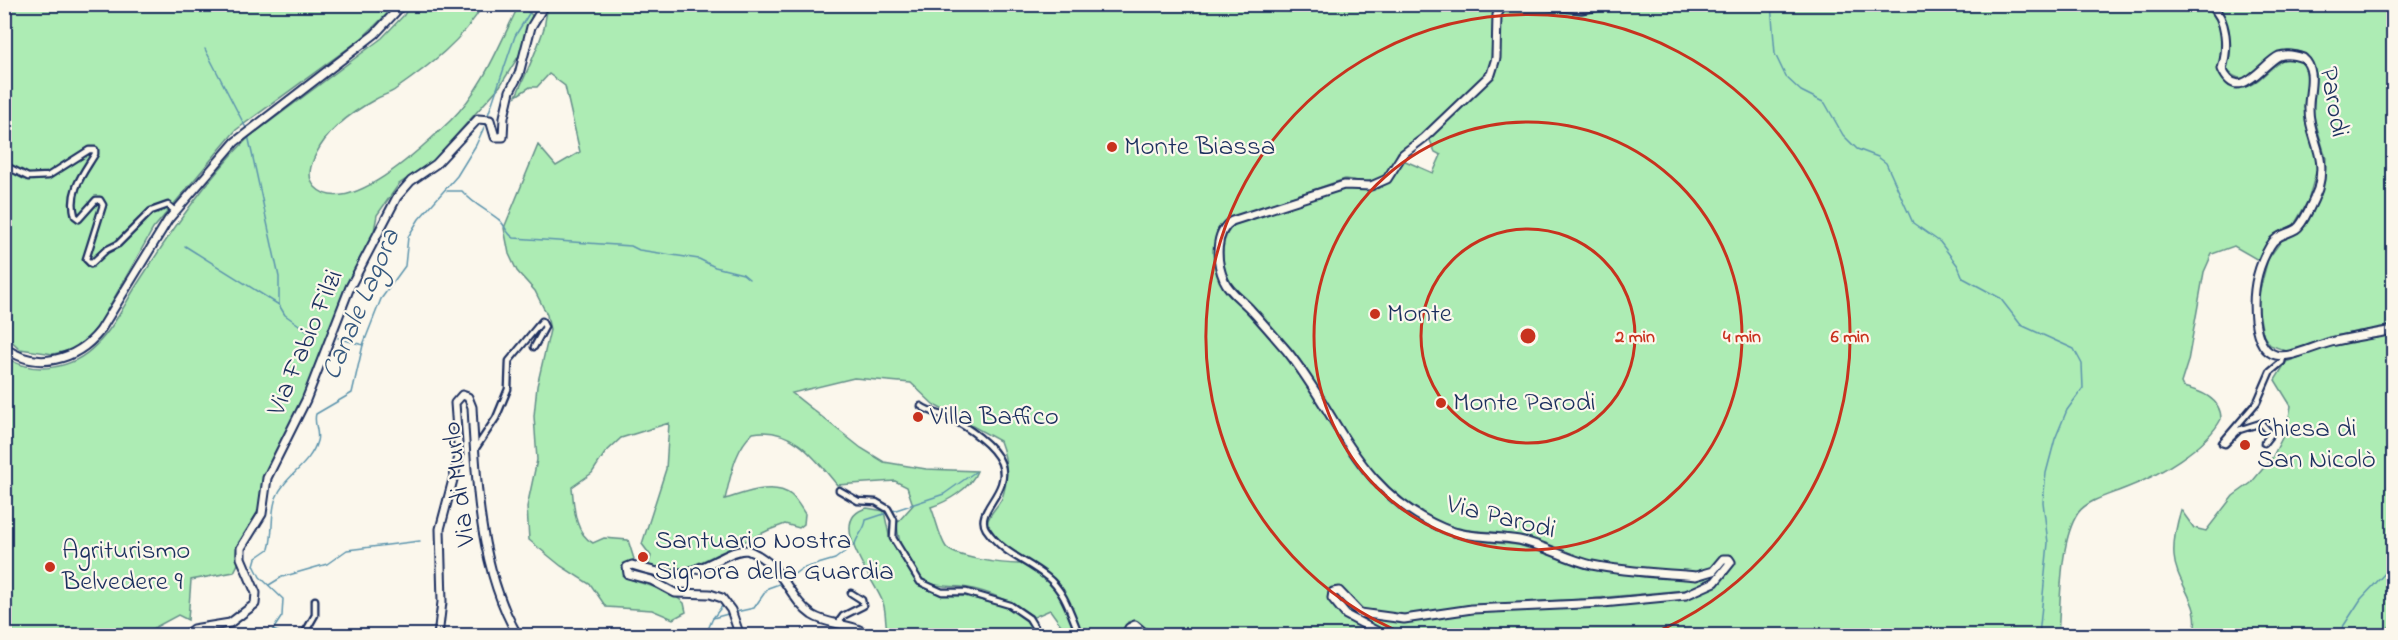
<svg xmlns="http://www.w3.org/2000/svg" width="2398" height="640" font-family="'Indie Flower',sans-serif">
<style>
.green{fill:#adecb4;stroke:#648e89;stroke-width:1.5;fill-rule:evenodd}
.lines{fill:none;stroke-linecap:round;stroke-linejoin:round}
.stream{stroke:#5c94ad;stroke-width:1.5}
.street-casing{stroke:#1b2f5e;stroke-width:9}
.secondary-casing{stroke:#1b2f5e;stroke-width:11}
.street{stroke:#fbf7ec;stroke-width:4.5}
.secondary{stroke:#fbf7ec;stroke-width:7}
.ring{fill:none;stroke:#c8321e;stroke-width:3}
.poi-dot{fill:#c8321e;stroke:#fbf7ec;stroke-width:2}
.labels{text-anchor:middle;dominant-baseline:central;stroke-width:4.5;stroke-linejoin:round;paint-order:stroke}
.street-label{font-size:27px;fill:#1b2f5e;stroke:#fbf7ec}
.poi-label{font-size:27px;fill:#1b2f5e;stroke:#fbf7ec;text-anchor:start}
.water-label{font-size:28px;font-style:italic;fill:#36597f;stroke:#fbf7ec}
.centre{fill:#c8321e;stroke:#fbf7ec;stroke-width:3}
.ring-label{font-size:18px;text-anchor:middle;font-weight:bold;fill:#c8321e;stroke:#fbf7ec;stroke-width:4.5;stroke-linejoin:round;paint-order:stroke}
</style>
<rect width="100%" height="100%" fill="#fbf7ec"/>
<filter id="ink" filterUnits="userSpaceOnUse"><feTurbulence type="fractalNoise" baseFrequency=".0167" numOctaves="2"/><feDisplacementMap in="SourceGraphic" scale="12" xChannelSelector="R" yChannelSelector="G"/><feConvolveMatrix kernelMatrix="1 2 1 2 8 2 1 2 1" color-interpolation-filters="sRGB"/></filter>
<g filter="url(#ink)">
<g class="green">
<path d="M1633,4l567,1c36,16 12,63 23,73 29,25 39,-9 63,-20l17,4 4,4 1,8 -4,33 14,58 -10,36 -14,24 -14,6 -10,7 -12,22 -24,-14 -22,8 -8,18 -16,89 -7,22 2,4c17,4 38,11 38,32 -14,28 -65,58 -95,69 -14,6 -39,12 -48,25 -19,28 -17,89 -20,122l-665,1 -47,-25 -11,-12 1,-6 26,24 49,5 61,-9 151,-8 63,-7 35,-17 14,-18 -5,-7h-8l-12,13 -15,3c-34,-3 -72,-3 -104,-11 -28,-8 -54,-21 -82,-27 -23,-4 -45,-1 -67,-11 -87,-41 -97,-108 -152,-176 -17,-20 -54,-50 -63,-71 -7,-16 -6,-40 7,-51l109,-38 22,3 16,-3 11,-9 11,-18 30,13 8,-18 -6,-3 -6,-14 65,-62c9,-21 -1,-46 9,-65l16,-4 63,7z"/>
<polygon points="5,5 396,5 362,38 236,130 153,229 100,323 85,343 76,349 53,354 20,349 5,335"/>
<path d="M410,5h73c-20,35 -54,61 -87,84 -6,5 -14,6 -20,10 -24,13 -48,30 -60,55 -5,10 -10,23 -1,33 32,34 111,-43 135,-66 33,-32 49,-76 69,-116l13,10 -12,39 -20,32 -67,75 -34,23 -22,31 -5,27 -27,47 -42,108 -40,82 -1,19 -4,16 -21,32 -1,8 3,8 -5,10 -43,8 -3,40 -10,-5 -37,20h-126l-11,-16v-263c28,20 68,14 92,-11 18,-17 30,-44 44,-65 32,-50 66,-100 108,-142l134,-100 22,-23z"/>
<path d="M550,5h950l-7,11 -2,48 -6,12 -65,62 -22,14 -6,14 -11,13 -16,3 -20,-3 -118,40 -9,10 -3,15 5,34 4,8 62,69 29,40 27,49 20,28 16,19 24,21 38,20 26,8 53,5 72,23 105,11 18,-5 14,-12c-12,15 -23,24 -43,28l-98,9 -118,6 -66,12 -42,-7 -17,-19 -8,-4 -5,3 -2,9 16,18 32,18h-225l-17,-15 -7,2 -7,13h-53l-18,-25 -16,7c-22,-15 -46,-27 -73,-30 -10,-1 -23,0 -32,-4 -21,-10 -31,-39 -32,-60l16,-18 -6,-18 -12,-6 -58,4c-22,-27 -45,-59 -84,-52 -19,17 -22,43 -28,66 18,-5 48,-18 66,-4 5,4 10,13 14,19l-1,10 -5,4 -14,-4 -16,6 -79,37 -21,3 -21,-3 3,-11 -9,-12 24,-75 3,-46 -48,15 -16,15 -13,20 -20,14c2,19 2,46 21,56l11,-5 24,2 6,19 -11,9 2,9c20,9 43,11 59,26l2,9 -13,7 -21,-9 -46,-3 -15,-22 -30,-19 -32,-26 -2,-33 10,-47 -3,-44 3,-30 13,-56 -3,-15 -12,-24 -18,-20 -8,-17 -5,-26 34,-83 18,21 24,-14 -15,-66 -16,-12 -12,13h-7l-14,9c10,-23 21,-45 28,-68 2,-9 1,-15 6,-23zM854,378l57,5 23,22 66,36c7,18 9,38 2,57 -4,9 -12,14 -15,25l10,15 22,20v6c-14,0 -65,-6 -73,-17 -6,-8 -10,-28 -15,-40 16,-5 40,-19 46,-36l-51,-2 -42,-7 -23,-14 -69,-55z"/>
<path d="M2215,5h178v320l-63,12 -41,15 -19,-7 -7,-10 -6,-34 11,-42 16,-22 14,-6 23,-36 4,-18 1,-19 -13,-44 3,-38 -3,-12 -6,-9c-25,-14 -43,5 -59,23 -10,2 -17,-2 -22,-10 9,-18 4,-49 -11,-63z"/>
<path d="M2393,333l1,292 -9,10h-192c11,-30 -17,-50 -19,-79 -1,-14 3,-33 7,-46l13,18 12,3 27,-35 18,-13 21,-25 15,-30 4,-22 -16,-26 11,-18 43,-16z"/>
<path d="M867,508l17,3 6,29 28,45 24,10 22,1 44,11 17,12 12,16h-148c-5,-10 -2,-21 -6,-32 -6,-20 -60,-84 -16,-95z"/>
</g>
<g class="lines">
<g class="stream">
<polyline points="1771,4 1775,54 1786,77 1801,91 1825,103 1843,135 1857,149 1878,157 1886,163 1913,223 1940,242 1958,266 1963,278 2000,298 2021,325 2074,349 2082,364 2083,388 2067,410 2055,439 2046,473 2043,502 2048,543 2039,636"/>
<polyline points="205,49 246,128"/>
<polyline points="487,118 515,36 535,4"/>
<polyline points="248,135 279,277 279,305"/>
<path d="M447,191h15c11,13 23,18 36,28 7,4 7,14 16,19l117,8 8,4 60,9 16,8 28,7 6,5"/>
<polyline points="185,246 279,305 285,315 309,332"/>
<polyline points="338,338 363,345"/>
<path d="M788,579l13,-10 34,-10 20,-15c3,-10 10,-14 11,-24l78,-26 31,-22"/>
<polyline points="269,585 282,577 327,564 347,550 420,541"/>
<polyline points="736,612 754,608 768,588 782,583"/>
<polyline points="713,618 728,614"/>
<polyline points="273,630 283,634"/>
<path d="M269,636l13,-20 1,-17 -23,-22 -6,-12 2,-7 13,-9c5,-17 1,-35 7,-51 9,-23 34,-32 41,-57 3,-9 -4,-18 -1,-27l36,-21 11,-48 18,-46 24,-33 3,-29 11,-18 38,-43 19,-31 10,-22"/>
<polyline points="705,636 713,618 723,605"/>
<polyline points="2337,636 2361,599 2388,570 2394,546"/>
</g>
<g class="street-casing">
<g id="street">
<path d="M4,165l24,12 20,-1 41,-26h6v4c-12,20 -27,37 -20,62l4,3 17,-19h4l3,5 -17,54 5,5 15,-14 12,-6 33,-33 17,-6 7,6"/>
<path d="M921,406c8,6 20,8 29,12 17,9 44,27 51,45 11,29 -27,47 -15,66 18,26 39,30 61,48 18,14 24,38 33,59"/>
<polyline points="2264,443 2271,434 2261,423 2239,430 2225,444 2222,443 2257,402 2270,372 2282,362 2283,357"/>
<polyline points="476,448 496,418 508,389 509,361 542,321 545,327 534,347"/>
<polyline points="839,490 858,501 876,502 888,509 894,520 893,538 920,582 942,592 966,592 1010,605 1029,618 1040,636"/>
<polyline points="843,624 840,620 843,616 863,606 862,600 851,593"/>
<polyline points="303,636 315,615 315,600"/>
</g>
</g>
<g class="secondary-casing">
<g id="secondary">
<polyline points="1532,4 1581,9 1615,4"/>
<path d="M2210,4c18,16 18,44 12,65 16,37 41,-6 57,-13 8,-3 16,-1 24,2 15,12 5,35 6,51 0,31 19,44 9,80 -3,8 -15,36 -22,40 -10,6 -19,5 -26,17 -14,23 -18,47 -15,74 8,57 42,31 76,22 21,-5 42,-8 63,-12"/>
<path d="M4,347c32,25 73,13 96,-16l68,-111 67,-78 140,-108 28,-30"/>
<polyline points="184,636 193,629 230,623 255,604 256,593 241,558 241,548 262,514 267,478 306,400 350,287 397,197 411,181 436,164 478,119 490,120 495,137 503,137 504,117 510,91 519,74 531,27 545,4"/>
<path d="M438,636l4,-34 -2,-73 19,-72 -4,-54 7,-8 6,2 4,10c4,74 7,162 46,229"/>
<path d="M740,636l-9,-26 -9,-12 -12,-4 -35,-1 -24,-13 -23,-6 -1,-7 5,-2c34,11 51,13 83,-4 11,-5 20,-11 32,-11 37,14 40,47 65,65 17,11 40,7 57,21"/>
<polyline points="1125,636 1129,628 1135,625 1148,636"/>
<path d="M1386,636l-40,-21 -14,-17 1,-6 6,-1 21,22 44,6 68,-10 131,-6 83,-8 29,-13 16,-20 -2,-3h-6l-10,12 -17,5c-35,-3 -70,-4 -104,-11 -26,-6 -48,-20 -73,-25 -26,-5 -52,-1 -76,-12 -87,-37 -102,-110 -156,-177 -12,-14 -24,-28 -36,-41 -9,-10 -22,-18 -27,-30 -8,-18 -10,-48 8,-59l112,-36 27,1 16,-7 16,-25 21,-16 67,-64 5,-16 1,-43 4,-7 17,-4"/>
<polyline points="2389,636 2394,629"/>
</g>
</g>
<use href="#street" class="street"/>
<use href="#secondary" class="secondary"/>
</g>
</g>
<g class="ring">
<circle cx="1528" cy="336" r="107"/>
<circle cx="1528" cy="336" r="214"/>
<path d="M1407 635A322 322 0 1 1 1649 635"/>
</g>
<g class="poi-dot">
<circle cx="1112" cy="147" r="6"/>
<circle cx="1375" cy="314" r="6"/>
<circle cx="1441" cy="403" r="6"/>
<circle cx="918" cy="417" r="6"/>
<circle cx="2245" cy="445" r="6"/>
<circle cx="643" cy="557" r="6"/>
<circle cx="50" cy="567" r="6"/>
</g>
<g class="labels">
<g class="street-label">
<text transform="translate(2333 102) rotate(80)">Parodi</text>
<text transform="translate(306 343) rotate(-67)">Via Fabio Filzi</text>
<text transform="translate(460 484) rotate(-97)">Via di Murlo</text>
<text transform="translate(1501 518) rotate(14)">Via Parodi</text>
</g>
<g class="poi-label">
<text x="1124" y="147">Monte Biassa</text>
<text x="1387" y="314">Monte</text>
<text x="1453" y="403">Monte Parodi</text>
<text x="930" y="417">Villa Baffico</text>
<text x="2257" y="429">Chiesa di<tspan x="2257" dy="31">San Nicolò</tspan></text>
<text x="655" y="541">Santuario Nostra<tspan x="655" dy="31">Signora della Guardia</tspan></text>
<text x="62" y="551">Agriturismo<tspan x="62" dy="31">Belvedere 9</tspan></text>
</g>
<g class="water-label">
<text transform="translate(362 305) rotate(-67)">Canale Lagora</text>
</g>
</g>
<circle cx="1528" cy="336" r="9" class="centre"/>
<g class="ring-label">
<text x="1635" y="342">2 min</text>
<text x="1742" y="342">4 min</text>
<text x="1850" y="342">6 min</text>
</g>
<rect width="2398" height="640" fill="none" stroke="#fbf7ec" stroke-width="24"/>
<rect x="12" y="12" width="2374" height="616" fill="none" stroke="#1b2f5e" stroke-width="2" filter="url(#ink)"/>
</svg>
